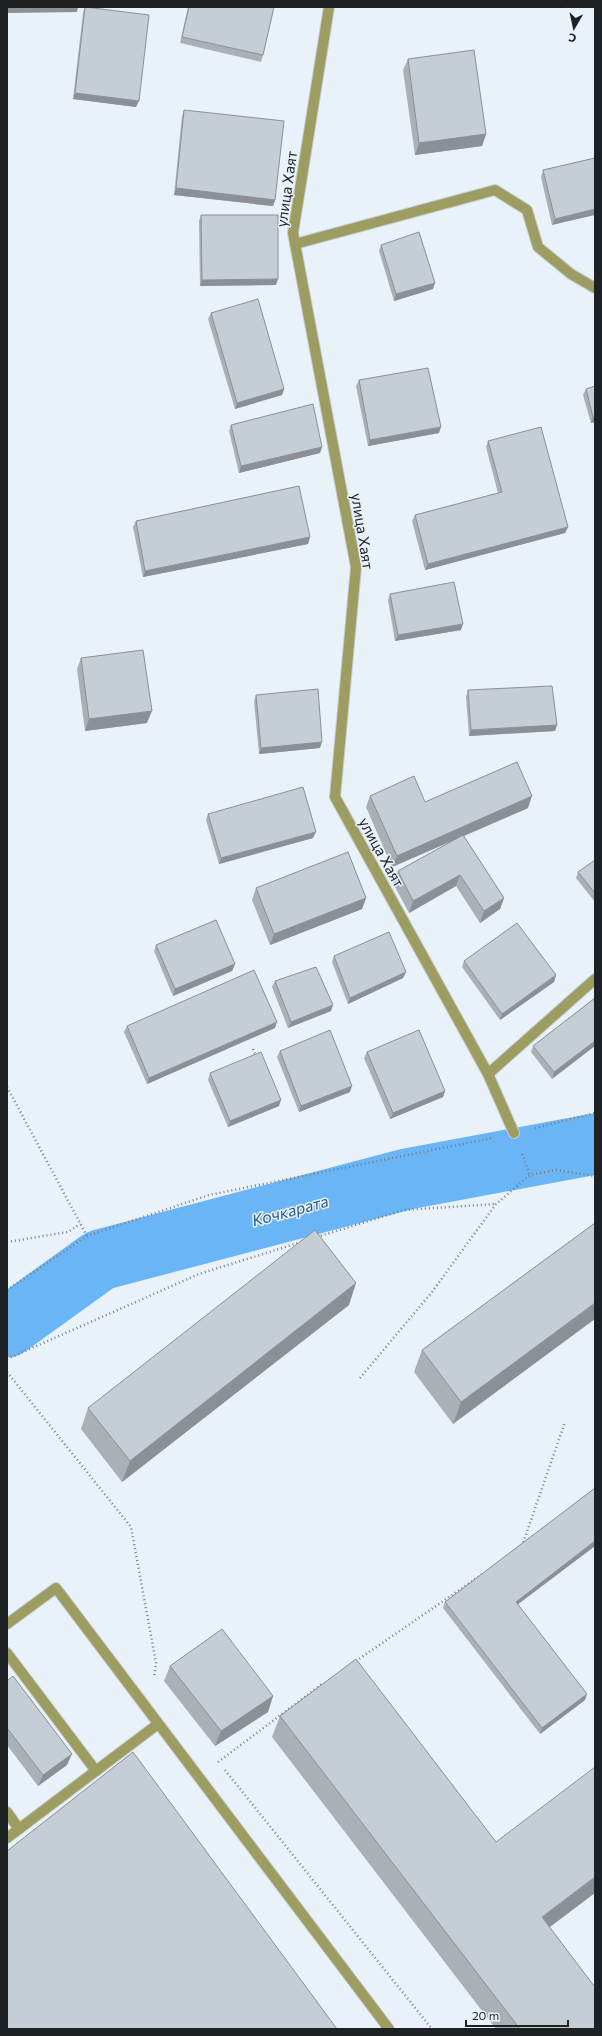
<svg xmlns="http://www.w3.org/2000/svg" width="602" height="2036" font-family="Commissioner,sans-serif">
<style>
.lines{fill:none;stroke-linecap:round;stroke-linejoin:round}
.river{stroke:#6ab5f6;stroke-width:61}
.lane-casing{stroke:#c4ccd3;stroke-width:12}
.street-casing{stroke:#c4ccd3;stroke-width:12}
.path{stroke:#7a7f84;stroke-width:2.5;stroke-dasharray:1 3;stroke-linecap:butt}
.lane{stroke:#9e9d61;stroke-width:10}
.street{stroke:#9e9d61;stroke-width:10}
.wall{fill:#a9b1b7}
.shaded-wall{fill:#8a9095}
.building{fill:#c5ced5;stroke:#8a9095}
.labels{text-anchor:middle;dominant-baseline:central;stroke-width:3;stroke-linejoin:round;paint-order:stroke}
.street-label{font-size:15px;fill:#1e2124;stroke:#e9f1f9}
.water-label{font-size:16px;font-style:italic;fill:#255a85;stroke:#e9f1f9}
</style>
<rect width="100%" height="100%" fill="#e9f1f9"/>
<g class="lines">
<polyline class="river" points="7,1327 100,1260 407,1179 595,1144"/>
<g class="lane-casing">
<g id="lane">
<polyline points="7,1624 56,1588 389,2029"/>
<polyline points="7,1653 96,1771"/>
<polyline points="7,1812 19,1829"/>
<polyline points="7,1838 158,1724"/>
</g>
</g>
<g class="street-casing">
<g id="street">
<polyline points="329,7 293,233 356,567 335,797 488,1074 514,1133"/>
<polyline points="295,244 495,190 527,210 538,247 571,274 595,288"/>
<polyline points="488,1074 595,979"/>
</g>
</g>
<g class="path">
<polyline points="253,1049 256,1056"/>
<polyline points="7,1087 87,1236"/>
<polyline points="535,1128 595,1113"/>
<polyline points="522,1154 530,1175"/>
<polyline points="317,1237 404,1210 496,1204"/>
<polyline points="7,1242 68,1232 80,1224"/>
<polyline points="7,1290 87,1236 209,1195 492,1138"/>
<polyline points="7,1359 199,1274 301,1242"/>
<polyline points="7,1372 131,1527 156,1663 154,1678"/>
<polyline points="360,1378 432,1292 496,1204 530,1175 556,1170 595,1176"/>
<polyline points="522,1546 565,1422"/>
<polyline points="356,1661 484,1573"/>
<polyline points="218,1762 322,1684"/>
<polyline points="225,1770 432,2029"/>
</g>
<use href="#lane" class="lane"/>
<use href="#street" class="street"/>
</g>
<g class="wall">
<polygon points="85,7 136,107 73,99 83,13"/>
<polygon points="188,7 274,7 263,55 261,62 180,43"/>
<polygon points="408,59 486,134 482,146 415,155 403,70"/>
<polygon points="184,110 275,200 273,206 174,195 182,116"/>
<polygon points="595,158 552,225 541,177 543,170"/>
<polygon points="201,215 276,285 200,286 199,221"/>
<polygon points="381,245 433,289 394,301 379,251"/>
<polygon points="211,313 284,389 282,395 235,409 208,319"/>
<polygon points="359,380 439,433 368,446 356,386"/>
<polygon points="595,386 595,422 591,423 583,395 586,389"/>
<polygon points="231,425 322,447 320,453 239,473 229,431"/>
<polygon points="488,441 568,527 565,533 425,570 412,521 415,515 498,493 486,447"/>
<polygon points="136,521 310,537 308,544 143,577 133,527"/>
<polygon points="390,594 461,630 395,641 388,600"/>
<polygon points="81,658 147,723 85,731 77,669"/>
<polygon points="468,690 557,725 555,731 469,736 466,697"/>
<polygon points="256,695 320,748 259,754 254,701"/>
<polygon points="370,796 425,802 528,808 464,836 504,898 500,909 480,923 456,886 409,913 393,883 398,871 456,839 392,867 366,807"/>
<polygon points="208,814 313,838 219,864 206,820"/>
<polygon points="595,860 595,902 576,878 578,872"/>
<polygon points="256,888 366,898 362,909 270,945 252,900"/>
<polygon points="156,945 235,964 232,971 173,996 154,951"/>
<polygon points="334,956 406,972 403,978 348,1004 332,962"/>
<polygon points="464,961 556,975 554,982 500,1020 462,967"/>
<polygon points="275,981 331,1011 288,1028 272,987"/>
<polygon points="595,998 552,1079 531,1052 533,1046"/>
<polygon points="127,1026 275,1028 147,1084 124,1032"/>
<polygon points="280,1051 350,1092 299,1112 277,1057"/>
<polygon points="367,1052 445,1091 443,1097 390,1119 364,1058"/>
<polygon points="210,1073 279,1106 228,1127 208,1080"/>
<polygon points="595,1223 453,1424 414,1372 422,1350"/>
<polygon points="349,1305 122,1482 81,1429 88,1408"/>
<polygon points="595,1488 595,1546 518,1604 585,1700 540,1734 443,1608 445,1602"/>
<polygon points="170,1666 273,1696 268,1712 215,1746 164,1681"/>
<polygon points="7,1681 67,1765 38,1786 7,1745"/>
<polygon points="280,1716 549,1927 594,1986 595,2029 496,2029 272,1737"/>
</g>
<g class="shaded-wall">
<polygon points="8,7 78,7 77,12 7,13 7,10"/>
<polygon points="75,93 139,101 136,107 73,99"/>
<polygon points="486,134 482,146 415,155 419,143"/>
<polygon points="176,188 275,200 273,206 174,195"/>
<polygon points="595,209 595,215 552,225 555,219"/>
<polygon points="278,279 276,285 200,286 202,280"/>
<polygon points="435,283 433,289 394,301 396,294"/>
<polygon points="284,389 282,395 235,409 237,403"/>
<polygon points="593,417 595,417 595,422 591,423"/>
<polygon points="441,427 439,433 368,446 370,440"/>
<polygon points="322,447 320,453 239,473 241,466"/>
<polygon points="568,527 565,533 425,570 428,564"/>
<polygon points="310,537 308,544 143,577 145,571"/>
<polygon points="463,624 461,630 395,641 398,635"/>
<polygon points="152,711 147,723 85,731 89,719"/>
<polygon points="557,725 555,731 469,736 471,730"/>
<polygon points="322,742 320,748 259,754 261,748"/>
<polygon points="532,796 528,808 392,867 397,856"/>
<polygon points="316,832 313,838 219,864 221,858"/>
<polygon points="460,875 456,886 409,913 413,901"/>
<polygon points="366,898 362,909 270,945 274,934"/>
<polygon points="504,898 500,909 480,923 484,911"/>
<polygon points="235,964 232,971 173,996 175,989"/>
<polygon points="406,972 403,978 348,1004 350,998"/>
<polygon points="556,975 554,982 500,1020 502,1014"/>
<polygon points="333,1005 331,1011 288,1028 291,1022"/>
<polygon points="277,1022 275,1028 147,1084 149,1078"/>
<polygon points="595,1041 595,1046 552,1079 554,1072"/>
<polygon points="352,1086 350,1092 299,1112 301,1106"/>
<polygon points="445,1091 443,1097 390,1119 393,1113"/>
<polygon points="281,1100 279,1106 228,1127 230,1121"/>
<polygon points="356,1283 349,1305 122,1482 130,1461"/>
<polygon points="595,1303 595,1319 453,1424 461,1402"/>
<polygon points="595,1541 595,1546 513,1608 516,1602"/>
<polygon points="587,1694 585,1700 540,1734 542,1728"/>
<polygon points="273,1696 268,1712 215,1746 221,1731"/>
<polygon points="72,1754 67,1765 38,1786 43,1775"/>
<polygon points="595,1877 595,1893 534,1939 542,1917"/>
</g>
<g class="building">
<polygon points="85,7 149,15 139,101 75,93"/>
<polygon points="189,7 274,7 263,55 182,37"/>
<polygon points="474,50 486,134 419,143 408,59"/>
<polygon points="184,110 284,121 275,200 176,188"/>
<polygon points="595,158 595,209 555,219 543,170"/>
<polygon points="201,215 278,215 278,279 202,280"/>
<polygon points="419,232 435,283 396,294 381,245"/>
<polygon points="258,299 284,389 237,403 211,313"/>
<polygon points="428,368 441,427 370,440 359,380"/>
<polygon points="595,386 595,417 593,417 586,389"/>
<polygon points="313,404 322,447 241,466 231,425"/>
<polygon points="541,427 568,527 428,564 415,515 502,492 488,441"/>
<polygon points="299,486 310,537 145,571 136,521"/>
<polygon points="454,582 463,624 398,635 390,594"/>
<polygon points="143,650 152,711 89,719 81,658"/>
<polygon points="552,686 557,725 471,730 468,690"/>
<polygon points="318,689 322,742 261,748 256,695"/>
<polygon points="517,762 532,796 397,856 370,796 414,776 425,802"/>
<polygon points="303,787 316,832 221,858 208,814"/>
<polygon points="463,835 504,898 484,911 460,875 413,901 398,871"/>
<polygon points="348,852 366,898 274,934 256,888"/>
<polygon points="595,860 595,893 578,872"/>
<polygon points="216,920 235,964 175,989 156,945"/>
<polygon points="517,923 556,975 502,1014 464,961"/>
<polygon points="389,932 406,972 350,998 334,956"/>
<polygon points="316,967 333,1005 291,1022 275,981"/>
<polygon points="254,970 277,1022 149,1078 127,1026"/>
<polygon points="595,998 595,1041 554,1072 533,1046"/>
<polygon points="330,1030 352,1086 301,1106 280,1051"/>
<polygon points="419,1030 445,1091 393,1113 367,1052"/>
<polygon points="261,1052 281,1100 230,1121 210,1073"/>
<polygon points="595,1223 595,1303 461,1402 422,1350"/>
<polygon points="315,1230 356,1283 130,1461 88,1408"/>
<polygon points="595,1488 595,1541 516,1602 587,1694 542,1728 445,1602"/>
<polygon points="222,1629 273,1696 221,1731 170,1666"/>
<polygon points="356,1659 496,1842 595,1767 595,1877 542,1917 594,1986 595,1985 595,2029 520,2029 280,1716"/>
<polygon points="13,1676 72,1754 43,1775 7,1728 7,1681"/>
<polygon points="133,1752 337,2029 7,2029 7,1851"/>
</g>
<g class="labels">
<g class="street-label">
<text transform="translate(286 189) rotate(-82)">улица Хаят</text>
<text transform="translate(363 531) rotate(81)">улица Хаят</text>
<text transform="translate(382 852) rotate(61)">улица Хаят</text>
</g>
<g class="water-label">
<text transform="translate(290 1210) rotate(-15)">Кочкарата</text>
</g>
</g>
<rect width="602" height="2036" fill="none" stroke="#1e2124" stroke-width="16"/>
<g transform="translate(574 28) rotate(189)" stroke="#e9f1f9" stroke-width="3" paint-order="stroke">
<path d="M0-3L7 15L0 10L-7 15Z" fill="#1e2124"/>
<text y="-6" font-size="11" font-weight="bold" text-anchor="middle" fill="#1e2124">С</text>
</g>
<path d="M466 2020v6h102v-6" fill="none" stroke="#1e2124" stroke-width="2"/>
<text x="472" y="2020" font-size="12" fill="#1e2124" stroke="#e9f1f9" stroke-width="3" paint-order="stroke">20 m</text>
</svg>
